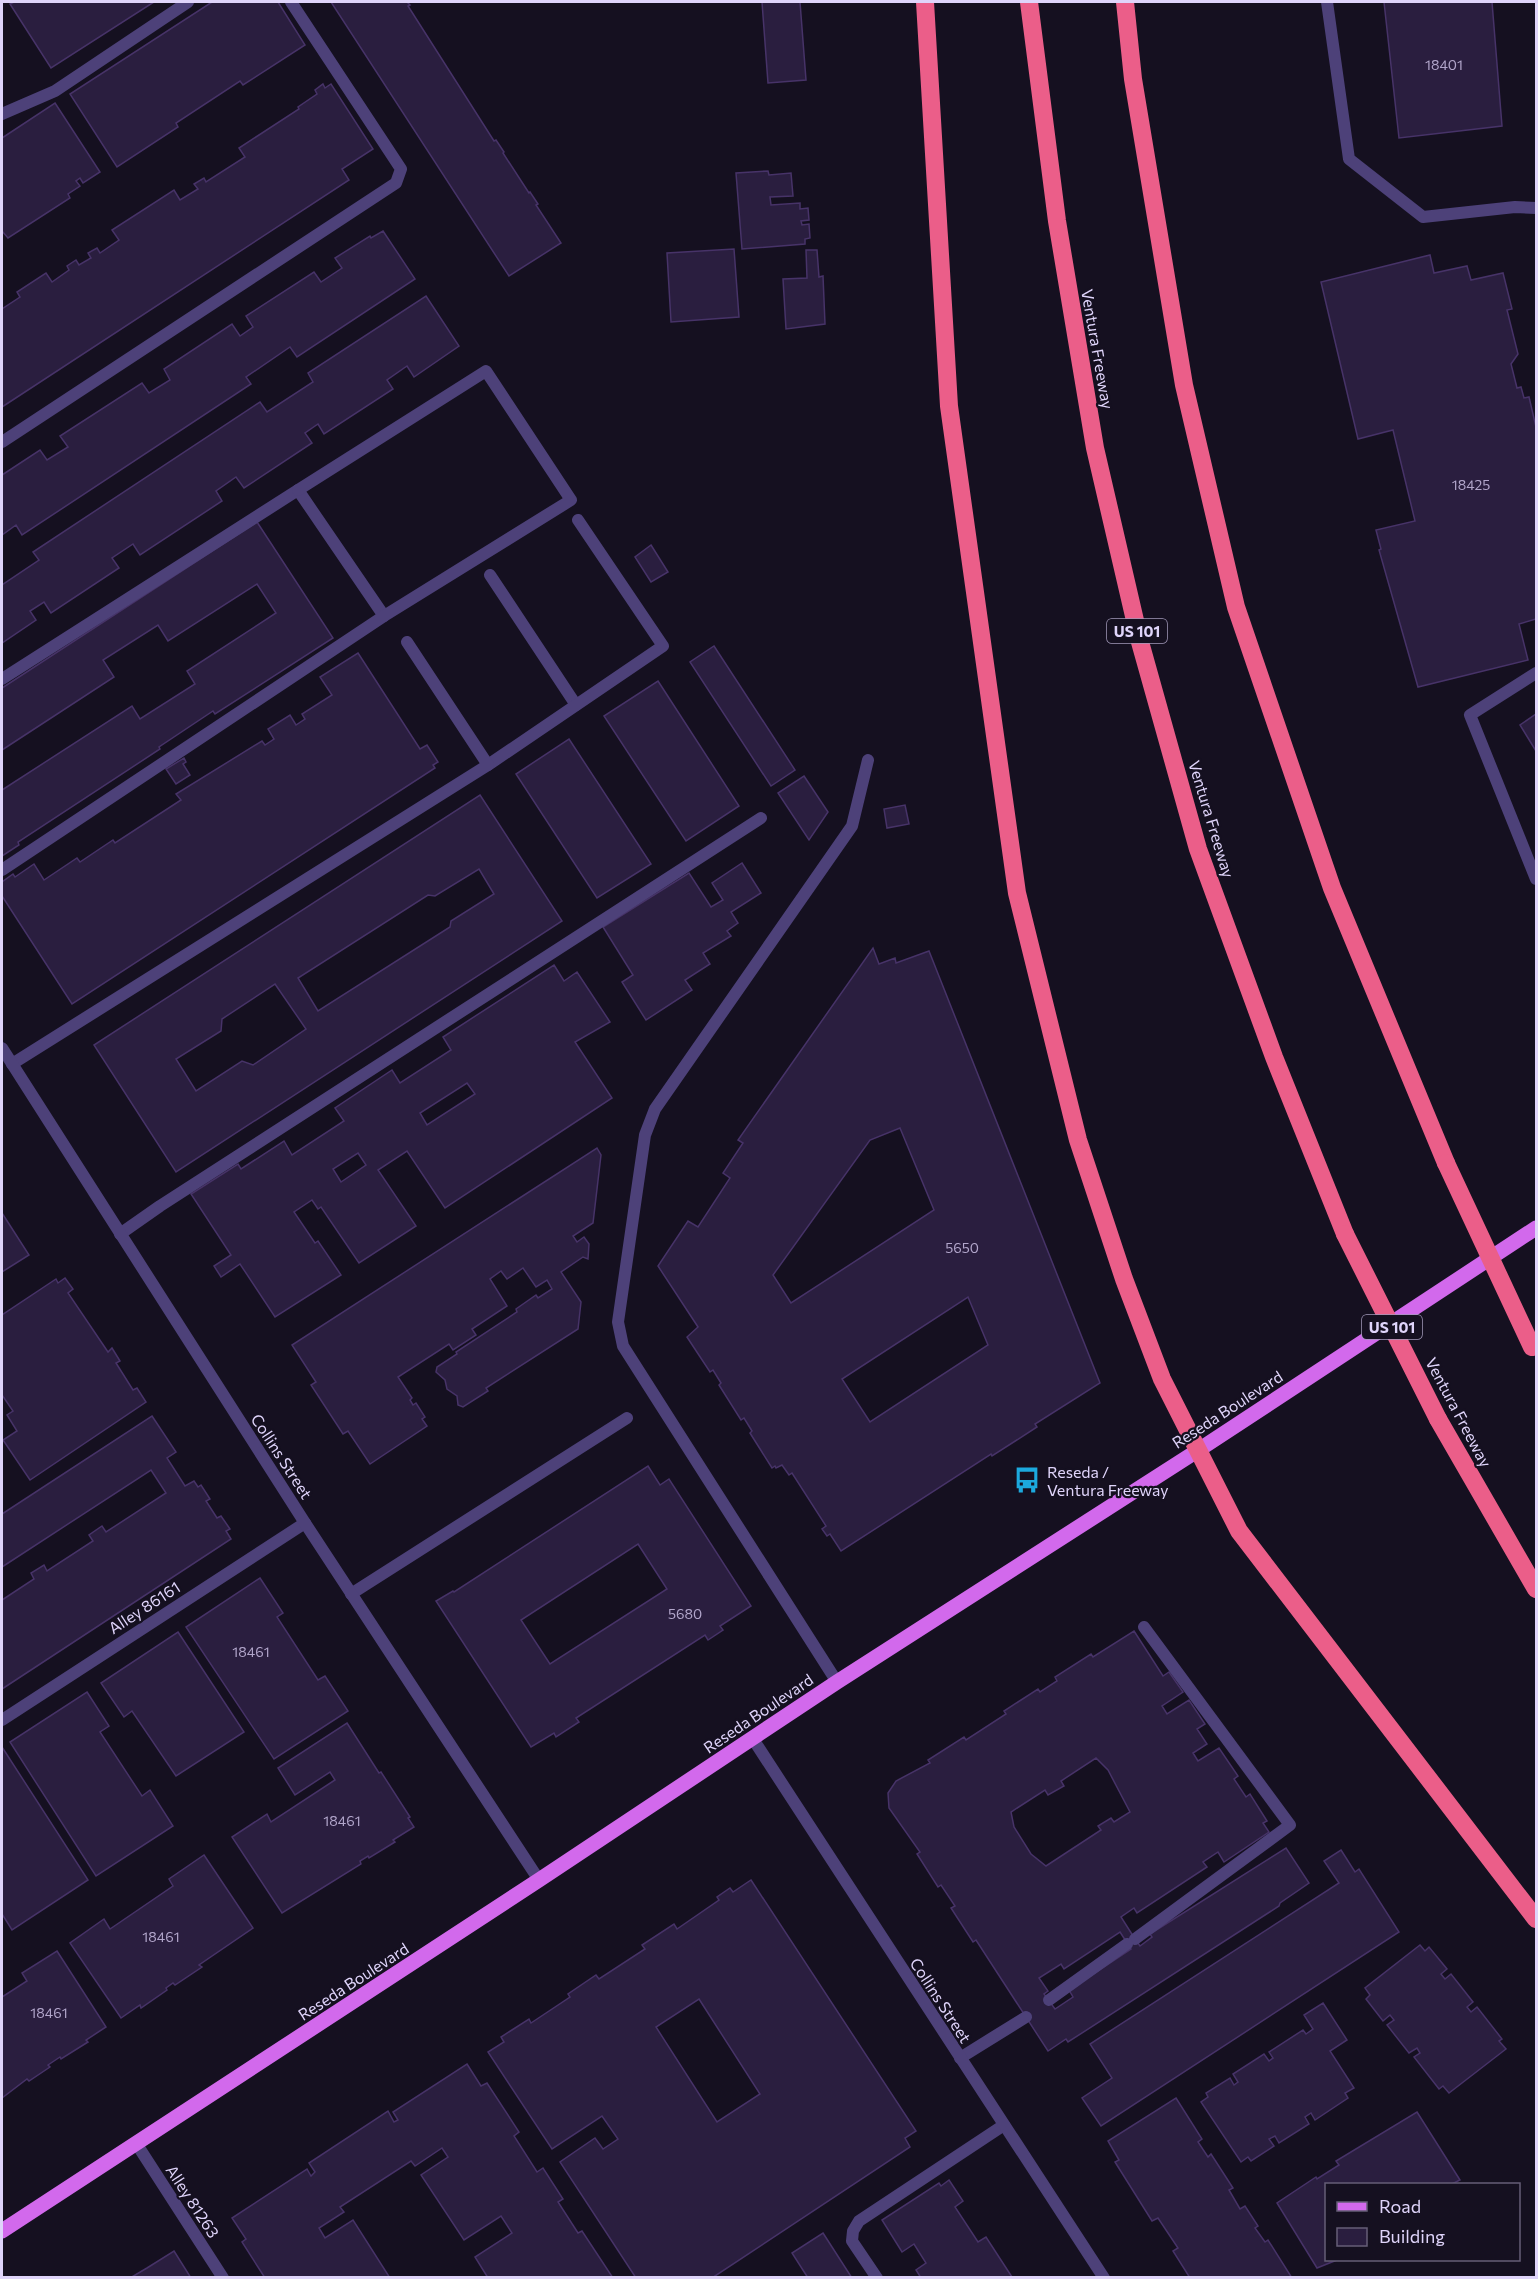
<svg xmlns="http://www.w3.org/2000/svg" width="1538" height="2279" font-family="Commissioner,sans-serif">
<style>
.building{fill:#2a1e3f;stroke:#473368;stroke-width:1.5;fill-rule:evenodd}
.lines{fill:none;stroke-linecap:round;stroke-linejoin:round}
.service{stroke:#4d4179;stroke-width:12}
.minor{stroke:#4d4179;stroke-width:12}
.primary{stroke:#d269ec;stroke-width:15}
.motorway{stroke:#eb5e89;stroke-width:18}
.motorway-bridge{stroke:#eb5e89;stroke-width:18}
.labels{text-anchor:middle;dominant-baseline:central;stroke-width:4.5;stroke-linejoin:round;paint-order:stroke}
.number-label{font-size:14px;fill:#b2a6cb}
.shield{fill:#151020;stroke:#a299b9;stroke-width:1.5}
.shield-label{font-size:15px;font-weight:bold;fill:#dfd4fa}
.street-label{font-size:16px;fill:#dfd4fa;stroke:#151020}
.poi-label{font-size:16px;fill:#dfd4fa;stroke:#151020;text-anchor:start}
</style>
<rect width="100%" height="100%" fill="#151020"/>
<g class="building">
<polygon points="14,2 154,2 51,68 10,4"/>
<polygon points="212,2 278,2 305,45 243,85 240,81 176,123 178,127 117,167 70,94"/>
<polygon points="331,2 407,2 410,5 408,6 494,141 496,140 504,152 503,153 529,193 530,192 538,204 536,205 561,243 509,276"/>
<polygon points="762,2 800,2 806,80 768,83"/>
<polygon points="1384,2 1492,2 1502,126 1399,138"/>
<polygon points="323,84 325,88 331,84 373,149 342,169 349,180 2,407 2,309 20,297 17,292 46,273 52,282 69,270 67,266 76,260 79,265 91,258 88,253 97,248 100,253 119,240 112,230 174,190 180,200 198,189 194,184 204,178 206,182 245,157 239,148 299,109 298,107 317,94 315,90"/>
<polygon points="55,103 100,172 83,183 80,178 76,181 80,186 68,194 70,198 8,238 2,231 2,138"/>
<polygon points="768,171 769,175 791,173 793,196 770,197 771,205 800,203 800,209 808,208 809,220 801,221 802,225 809,224 810,238 805,239 805,244 742,249 736,173"/>
<polygon points="383,231 415,279 297,357 290,347 246,377 251,384 22,535 16,525 2,535 2,475 40,450 47,460 68,447 60,436 142,383 149,393 170,380 164,369 232,324 240,336 253,327 246,316 314,272 321,282 342,268 335,258 370,236 371,238"/>
<polygon points="734,249 739,317 671,322 667,253"/>
<polygon points="806,250 817,250 819,277 823,276 825,324 786,329 783,279 807,278"/>
<polygon points="1430,255 1434,273 1467,266 1471,280 1503,273 1512,309 1507,310 1518,354 1511,364 1517,388 1521,387 1524,398 1529,397 1536,427 1536,619 1519,624 1528,660 1418,687 1379,550 1381,549 1376,530 1415,521 1393,430 1358,439 1321,282"/>
<polygon points="426,296 459,346 414,377 407,366 387,380 393,389 324,434 318,424 305,433 312,443 244,488 236,477 216,491 222,501 140,555 133,544 112,558 119,568 51,613 44,602 30,611 36,620 2,643 2,585 39,560 33,552 260,402 267,412 313,382 308,373"/>
<polygon points="257,522 333,638 215,714 213,711 159,747 160,749 18,842 19,845 2,856 2,790 132,706 140,719 195,684 187,671 276,613 257,584 168,641 158,625 103,660 114,677 2,750 2,688"/>
<polygon points="651,545 668,572 651,582 635,557"/>
<polygon points="714,646 795,770 771,786 690,662"/>
<polygon points="358,653 420,749 427,745 438,762 433,765 435,768 72,1004 2,896 2,882 13,874 15,877 34,864 44,880 77,858 80,862 113,840 115,843 181,800 176,794 262,741 265,745 274,739 268,729 290,715 296,725 305,719 302,714 332,695 320,677"/>
<polygon points="658,681 739,806 686,841 604,716"/>
<polygon points="1536,714 1536,751 1520,725"/>
<polygon points="569,739 651,864 597,898 516,774"/>
<polygon points="184,758 186,762 183,764 190,775 176,784 166,769"/>
<polygon points="804,776 828,812 809,840 778,793"/>
<path d="M480,795l82,126 -386,251 -82,-127zM479,869l15,25 -43,27 -1,6 -132,84 -20,-33 130,-83 7,1zM275,984l31,45 -53,36 -11,-4 -46,30 -20,-32 45,-28 1,-12z"/>
<polygon points="905,805 909,824 887,828 884,809"/>
<polygon points="742,863 761,893 731,912 738,923 727,931 731,936 703,953 710,964 685,980 692,990 646,1020 622,982 633,975 603,927 689,873 711,907 723,900 712,883"/>
<path d="M873,948l6,16 16,-6 1,5 33,-12 171,432 -65,41 2,3 -45,29 -1,-2 -150,97 -11,-17 -3,2 -5,-7 4,-3 -34,-53 -3,2 -7,-10 -6,3 -1,-2 -3,2 -22,-35 2,-2 -8,-13 -3,2 -22,-35 2,-2 -8,-13 -3,2 -23,-35 11,-10 -40,-61 30,-45 10,6 32,-49 -7,-5 20,-30 -5,-3zM900,1128l34,82 -143,93 -18,-28 97,-135zM968,1297l20,48 -118,77 -28,-43z"/>
<path d="M554,965l10,16 13,-9 33,50 -35,20 37,56 -167,110 -38,-57 -29,19 38,56 -57,37 -38,-56 -3,2 -6,-9 -18,12 21,31 3,-2 23,34 -66,42 -35,-53 -19,13 -7,-11 17,-11 -40,-61 47,-30 3,5 43,-28 8,14 52,-34 -9,-13 57,-38 8,13 51,-33 -8,-13zM467,1083l8,11 -48,31 -7,-12zM358,1153l8,12 -25,17 -8,-13z"/>
<polygon points="597,1148 601,1155 593,1223 573,1236 577,1242 584,1237 589,1244 588,1259 583,1257 561,1272 581,1302 578,1329 486,1388 488,1391 463,1407 458,1405 457,1396 447,1389 445,1380 436,1372 437,1367 457,1354 456,1352 517,1312 516,1309 536,1295 538,1298 552,1289 547,1280 536,1287 523,1268 507,1279 501,1271 490,1279 507,1306 472,1329 476,1335 453,1350 449,1344 398,1377 412,1398 410,1400 413,1405 416,1403 425,1417 422,1419 427,1426 370,1464 348,1431 343,1434 311,1385 316,1382 292,1345"/>
<polygon points="2,1213 29,1255 2,1272"/>
<polygon points="65,1278 73,1289 68,1293 108,1352 112,1348 120,1361 116,1363 133,1390 137,1388 146,1402 30,1480 3,1440 17,1431 7,1415 13,1411 2,1395 2,1315 56,1279 58,1283"/>
<polygon points="152,1416 176,1452 167,1458 185,1486 194,1481 198,1487 201,1485 210,1499 206,1501 217,1518 221,1516 230,1529 226,1531 231,1539 2,1689 2,1600 34,1579 31,1573 44,1565 47,1571 93,1541 89,1535 102,1526 106,1532 166,1493 151,1470 2,1567 2,1514"/>
<path d="M648,1466l12,19 9,-6 82,127 -31,20 3,4 -15,10 -3,-5 -129,83 3,4 -23,15 -2,-4 -23,14 -95,-146 17,-10 1,1zM638,1544l29,45 -117,75 -29,-44z"/>
<polygon points="260,1578 283,1613 277,1617 318,1680 325,1676 348,1711 274,1759 186,1627"/>
<path d="M1134,1631l29,45 6,-4 14,20 -21,14 5,8 22,-14 16,24 -8,5 10,15 -14,9 5,8 21,-13 19,28 -4,3 12,18 4,-3 17,27 -4,2 6,9 -45,30 -6,-10 -15,10 4,5 -70,46 -3,-5 -13,9 14,22 5,7 12,-9 -2,-3 136,-86 23,35 -29,20 -1,3 -211,136 -2,-3 -18,12 -72,-111 -3,2 -22,-34 4,-2 -14,-21 -3,2 -21,-33 3,-2 -31,-44 -1,-15 8,-12 34,-18 -2,-3 36,-23 2,3 40,-26 -2,-3 34,-22 2,3 17,-11 -2,-4 36,-23 2,3zM1096,1758l12,12 22,42 -16,10 -3,-4 -13,8 3,4 -55,36 -15,-12 -17,-27 -3,-15 34,-22 3,5 16,-9 -3,-5zM1120,1932l11,17 -62,41 4,7 -18,12 -11,-15 4,-3 -9,-13 22,-14 3,5z"/>
<polygon points="178,1632 244,1732 176,1776 132,1711 124,1717 101,1683"/>
<polygon points="87,1692 109,1726 100,1732 142,1796 150,1790 173,1826 96,1876 10,1742"/>
<polygon points="347,1723 379,1773 381,1772 410,1817 408,1818 414,1827 393,1840 395,1842 369,1858 368,1856 360,1861 361,1864 282,1913 232,1837 267,1814 271,1822 335,1780 330,1772 295,1795 278,1768"/>
<polygon points="2,1747 88,1880 12,1930 2,1914"/>
<polygon points="1341,1850 1355,1872 1359,1869 1399,1932 1101,2126 1082,2098 1112,2078 1090,2044 1339,1883 1324,1861"/>
<polygon points="204,1855 253,1928 199,1965 202,1967 175,1985 173,1983 166,1988 167,1990 141,2008 140,2005 121,2018 70,1943 104,1919 110,1929 173,1886 169,1879"/>
<path d="M751,1880l165,251 -11,7 5,9 -198,131h-76l-76,-116 35,-24 8,11 15,-10 -16,-23 -50,33 -64,-97 16,-10 -3,-5 28,-18 2,4 39,-26 -2,-3 28,-19 3,4 46,-30 -3,-4 32,-21 3,5 42,-29 -2,-3 13,-9 3,4zM699,1999l61,95 -43,28 -61,-95z"/>
<polygon points="1420,1945 1425,1951 1429,1947 1447,1969 1441,1974 1445,1979 1451,1974 1473,2002 1467,2007 1471,2012 1477,2007 1502,2039 1499,2041 1506,2049 1449,2093 1443,2086 1439,2089 1414,2057 1420,2053 1417,2048 1409,2053 1387,2025 1394,2020 1390,2015 1383,2021 1366,1999 1370,1995 1365,1988"/>
<polygon points="57,1951 106,2027 86,2040 88,2042 61,2059 60,2057 48,2065 50,2067 29,2081 27,2079 2,2098 2,1997 27,1981 22,1973"/>
<polygon points="1323,2003 1347,2040 1330,2051 1354,2088 1345,2093 1348,2098 1315,2120 1311,2113 1305,2117 1309,2124 1279,2143 1275,2136 1269,2139 1274,2146 1251,2161 1248,2157 1241,2162 1201,2102 1208,2097 1206,2093 1230,2078 1234,2085 1238,2082 1233,2074 1264,2054 1269,2061 1273,2058 1269,2052 1303,2030 1306,2034 1313,2029 1304,2015"/>
<polygon points="467,2064 481,2086 487,2083 519,2132 514,2136 537,2172 543,2168 563,2199 558,2202 578,2233 582,2231 613,2278 488,2278 475,2257 512,2233 501,2216 464,2240 421,2175 448,2157 442,2148 415,2166 411,2161 340,2207 344,2212 319,2228 325,2238 353,2220 390,2278 265,2278 242,2242 246,2239 232,2218 307,2169 311,2176 315,2172 309,2163 388,2111 394,2122 398,2120 393,2112"/>
<polygon points="1176,2098 1202,2139 1198,2142 1208,2157 1211,2154 1233,2188 1229,2190 1240,2209 1245,2206 1258,2226 1255,2228 1265,2242 1268,2240 1292,2278 1190,2278 1173,2251 1178,2248 1158,2218 1152,2221 1115,2162 1119,2160 1108,2141"/>
<polygon points="1417,2112 1460,2180 1452,2184 1326,2184 1326,2260 1337,2260 1317,2268 1277,2203 1316,2177 1317,2179 1339,2165 1336,2161"/>
<polygon points="949,2180 963,2201 955,2207 978,2242 986,2237 1012,2277 1010,2278 921,2278 916,2270 926,2263 914,2244 902,2252 882,2220 939,2183 941,2186"/>
<polygon points="823,2233 852,2278 808,2278 792,2253"/>
<polygon points="174,2251 191,2278 130,2278 147,2268"/>
</g>
<g class="lines">
<g class="service">
<polyline points="1327,2 1349,159 1423,217 1515,207 1536,208"/>
<polyline points="2,114 55,91 188,2"/>
<polyline points="2,442 396,183 401,169 291,2"/>
<polyline points="490,575 576,705"/>
<polyline points="1536,673 1470,715 1536,879"/>
<polyline points="2,679 298,490 384,616"/>
<polyline points="488,765 663,646 578,520"/>
<polyline points="2,870 384,616 571,500 486,371 298,490"/>
<polyline points="12,1064 488,765 407,642"/>
<polyline points="120,1234 160,1206 761,818"/>
<polyline points="351,1594 627,1418"/>
<polyline points="837,1682 623,1346 618,1322 645,1135 655,1109 852,826 868,760"/>
<polyline points="2,1720 305,1523"/>
<polyline points="1135,1939 1290,1825 1144,1627"/>
<polyline points="1049,2000 1127,1944"/>
<polyline points="960,2058 1026,2017"/>
<polyline points="136,2143 223,2278"/>
<polyline points="877,2278 852,2241 853,2231 859,2221 1004,2125"/>
</g>
<g class="minor">
<polyline points="2,1048 305,1523 539,1880"/>
<polyline points="753,1739 1104,2278"/>
</g>
<polyline class="primary" points="2,2231 539,1880 837,1682 1197,1451 1536,1228"/>
<g class="motorway">
<polyline points="925,2 949,406 1017,893 1078,1140 1124,1279 1162,1379 1239,1531 1536,1919"/>
<polyline points="1029,2 1057,221 1095,448 1140,642 1198,849 1274,1057 1345,1234"/>
<polyline points="1125,2 1133,79 1184,385 1236,607 1332,888 1446,1163"/>
<polyline points="1438,1419 1536,1589"/>
</g>
<g class="motorway-bridge">
<polyline points="1446,1163 1532,1347"/>
<polyline points="1345,1234 1438,1419"/>
</g>
</g>
<defs>
<g id="bus-bare" transform="scale(2.07)"><path d="M-5-6H5V4H4V6H2V4H-2V6H-4V4H-5ZM-3.5-4V0h7V-4ZM-3.5 1.2v1.5H-2V1.2ZM2 1.2v1.5H3.5V1.2Z" fill="#1ca9de" stroke="#151020" stroke-width="2.5" paint-order="stroke"/></g>
</defs>
<g fill-rule="evenodd">
<use href="#bus-bare" x="1027" y="1480"/>
</g>
<g class="labels">
<g class="number-label">
<text x="1444" y="64">18401</text>
<text x="1471" y="484">18425</text>
<text x="962" y="1247">5650</text>
<text x="685" y="1613">5680</text>
<text x="251" y="1651">18461</text>
<text x="342" y="1820">18461</text>
<text x="161" y="1936">18461</text>
<text x="49" y="2012">18461</text>
</g>
<g class="shield">
<rect x="1107" y="619" width="60" height="24" rx="4.5"/>
<rect x="1362" y="1315" width="60" height="24" rx="4.5"/>
</g>
<g class="shield-label">
<text x="1137" y="631">US 101</text>
<text x="1392" y="1327">US 101</text>
</g>
<g class="street-label">
<text transform="translate(1098 349) rotate(80)">Ventura Freeway</text>
<text transform="translate(1212 819) rotate(73)">Ventura Freeway</text>
<text transform="translate(1227 1409) rotate(-33)">Reseda Boulevard</text>
<text transform="translate(1459 1412) rotate(62)">Ventura Freeway</text>
<text transform="translate(282 1456) rotate(57)">Collins Street</text>
<text transform="translate(144 1607) rotate(-33)">Alley 86161</text>
<text transform="translate(758 1713) rotate(-34)">Reseda Boulevard</text>
<text transform="translate(353 1981) rotate(-33)">Reseda Boulevard</text>
<text transform="translate(941 2000) rotate(57)">Collins Street</text>
<text transform="translate(193 2201) rotate(57)">Alley 81263</text>
</g>
<g class="poi-label">
<text x="1047" y="1471">Reseda /<tspan x="1047" dy="18">Ventura Freeway</tspan></text>
</g>
</g>
<rect width="1538" height="2279" fill="none" stroke="#dfd4fa" stroke-width="6"/>
<rect x="1325" y="2183" width="195" height="78" fill="#151020" stroke="#665e77" stroke-width="1.5"/>
<rect x="1337" y="2202" width="30" height="9" fill="#d269ec" stroke="#665e77" stroke-width="1.5"/>
<text x="1379" y="2213" font-size="18" fill="#dfd4fa">Road</text>
<rect x="1337" y="2228" width="30" height="18" fill="#2a1e3f" stroke="#665e77" stroke-width="1.5"/>
<text x="1379" y="2243" font-size="18" fill="#dfd4fa">Building</text>
</svg>
